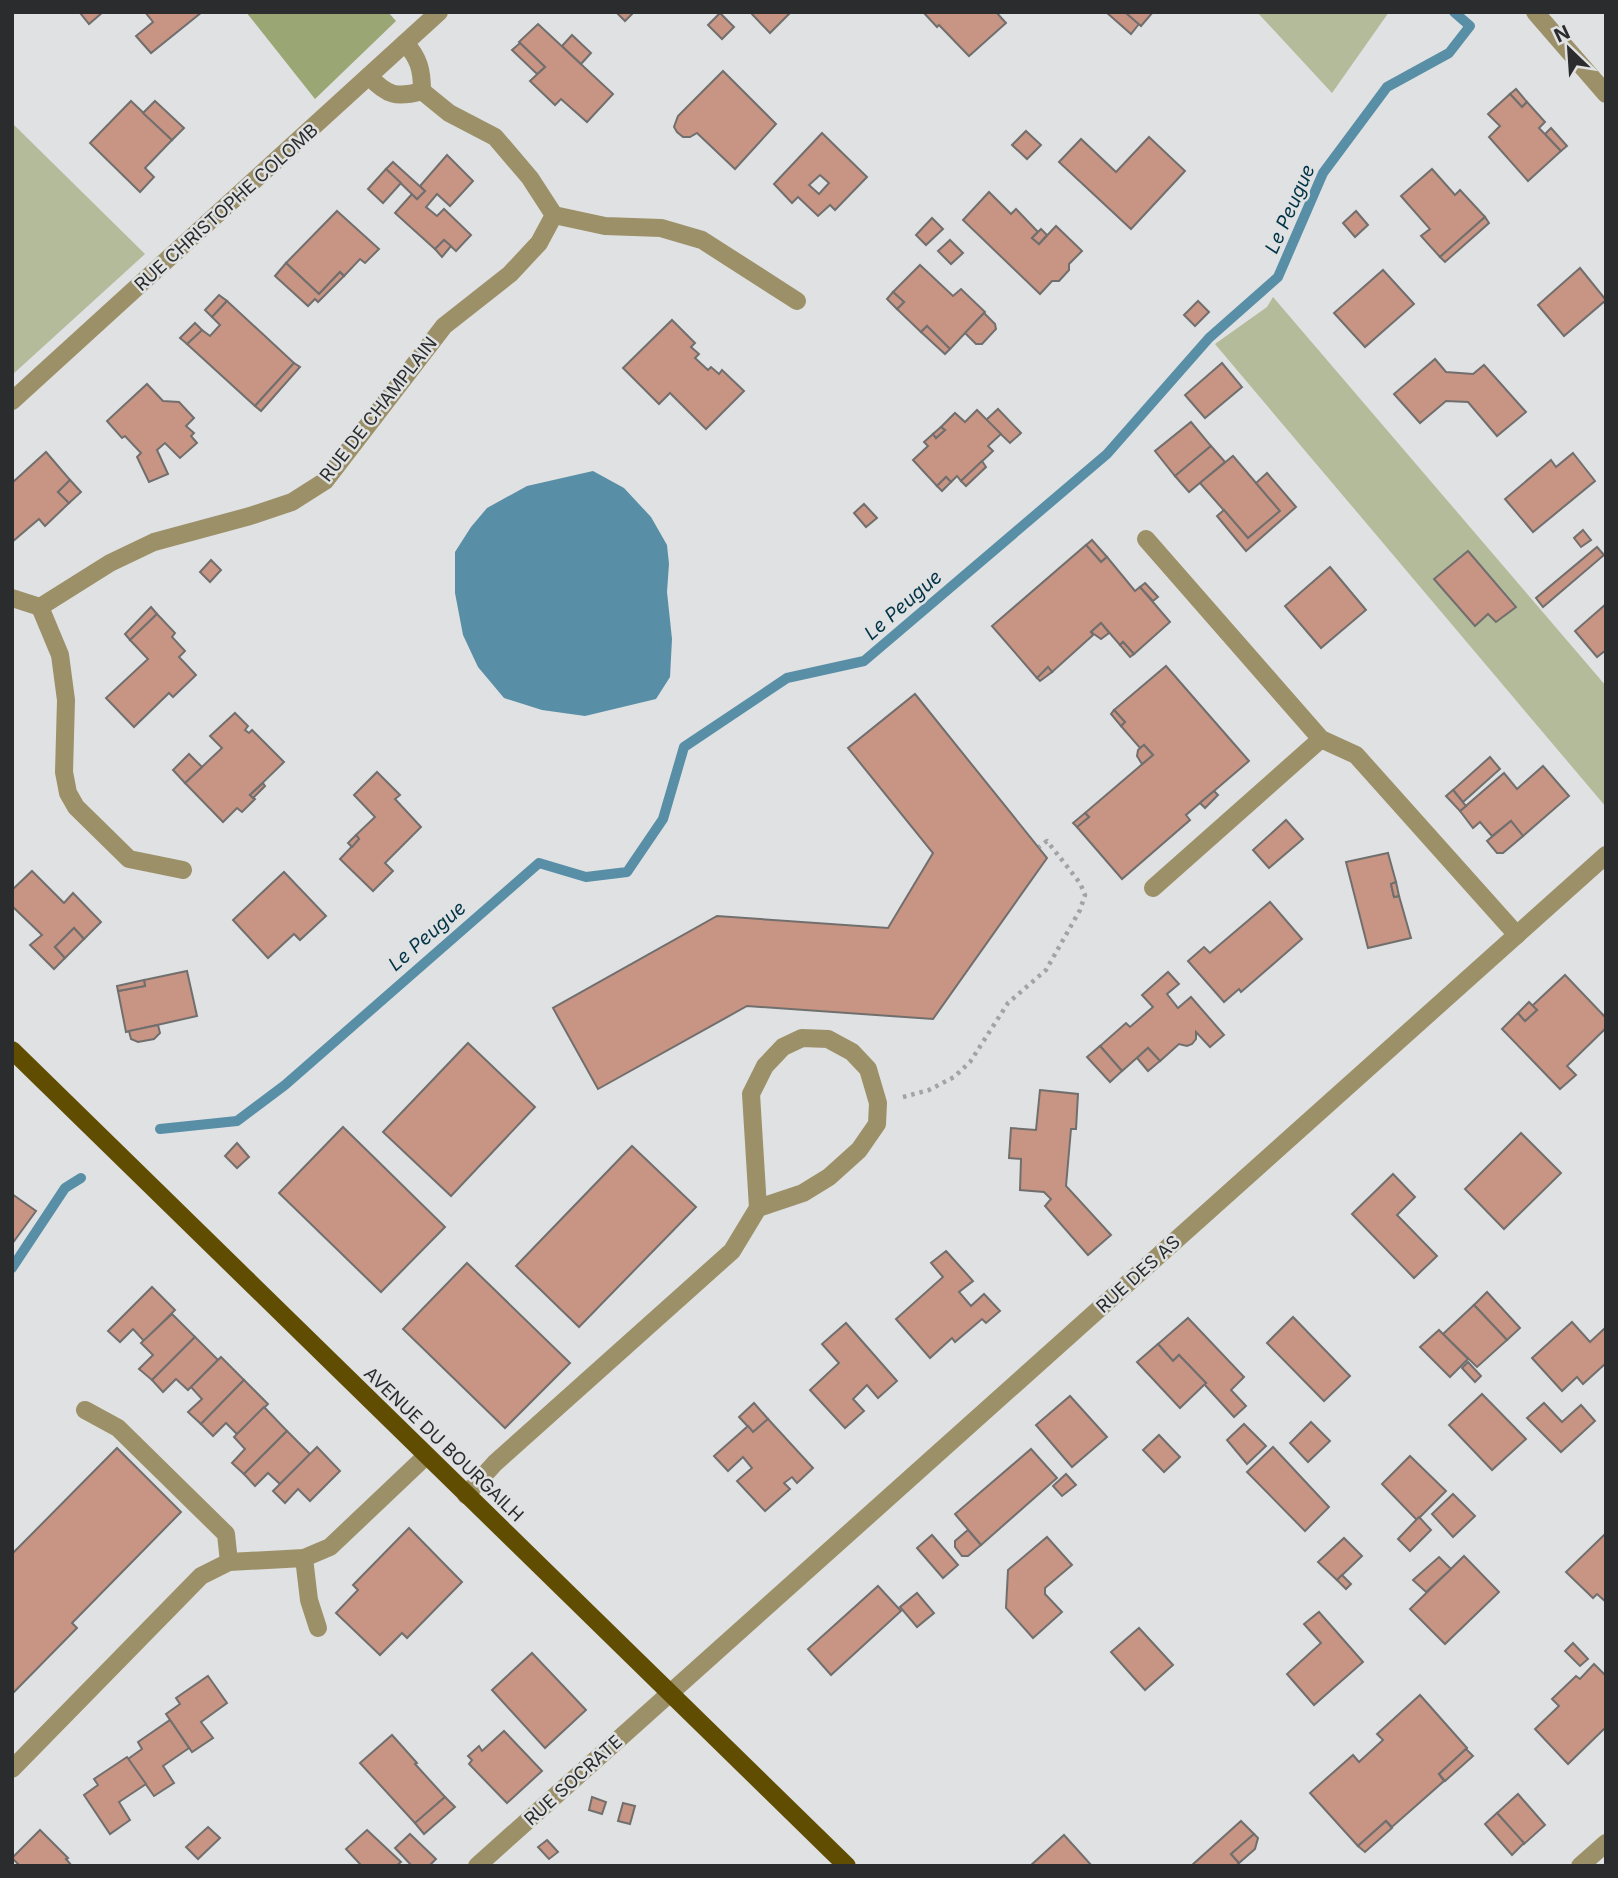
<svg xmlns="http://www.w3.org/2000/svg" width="1618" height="1878" font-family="Inter,sans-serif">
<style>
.green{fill:#b3bb9a}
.forest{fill:#9ba675}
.water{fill:#588ea6}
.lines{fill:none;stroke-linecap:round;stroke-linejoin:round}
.stream{stroke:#588ea6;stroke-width:10}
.building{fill:#c89483;stroke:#716f6e;stroke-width:2;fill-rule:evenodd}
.path{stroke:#a1a3a4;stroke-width:4.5;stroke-dasharray:3.5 5;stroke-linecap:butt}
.minor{stroke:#9c9068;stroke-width:18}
.major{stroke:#604d01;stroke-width:18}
.labels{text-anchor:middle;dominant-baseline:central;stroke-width:5;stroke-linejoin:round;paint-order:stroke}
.street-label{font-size:18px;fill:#2b2c2d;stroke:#dfe1e2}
.water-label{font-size:19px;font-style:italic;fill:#003345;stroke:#dfe1e2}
</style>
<rect width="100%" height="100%" fill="#dfe1e2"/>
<g class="green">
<polygon points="1257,12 1389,12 1332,93"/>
<polygon points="12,123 145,254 12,375"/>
<polygon points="1273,297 1606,686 1606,807 1215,344 1267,307"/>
</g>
<polygon class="forest" points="246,12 388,12 396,21 315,99"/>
<polygon class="water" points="593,471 624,488 651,517 667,545 669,564 667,592 672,639 670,677 656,699 585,716 542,710 504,698 478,667 463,635 455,593 455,552 471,527 487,508 527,486"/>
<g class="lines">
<g class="stream">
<polyline points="160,1129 237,1121 285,1085 539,863 586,877 627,872 663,819 684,747 787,678 864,661 1107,454 1209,338 1278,277 1323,173 1387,87 1449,53 1470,26 1454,12"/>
<polyline points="12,1268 65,1188 81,1178"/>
</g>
</g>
<g class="building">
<polygon points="83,12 103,12 89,24 81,14"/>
<polygon points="145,12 202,12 151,53 136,36 153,22"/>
<polygon points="616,12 634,12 625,21"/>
<polygon points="750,12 791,12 770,33"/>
<polygon points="923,12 996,12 1006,23 969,56 939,25 937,27"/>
<polygon points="1106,12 1125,12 1139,24 1131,34"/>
<polygon points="1125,12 1153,12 1141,26"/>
<polygon points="720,13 734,27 722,39 708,25"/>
<polygon points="538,24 613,94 587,122 561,99 555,105 530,81 545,67 519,42"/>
<polygon points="572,35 591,53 581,64 562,46"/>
<polygon points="520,43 545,67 537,74 512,50"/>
<polygon points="723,71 776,124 735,169 697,133 690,137 683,137 677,132 674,127 678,116"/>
<polygon points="1516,89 1527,102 1522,107 1510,94"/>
<polygon points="1510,94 1522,107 1527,102 1545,122 1539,128 1561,151 1528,181 1489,137 1500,126 1488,114"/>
<polygon points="131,101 172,140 145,168 154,177 140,192 90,143"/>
<polygon points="155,101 184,128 172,140 143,113"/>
<polygon points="1551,128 1567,146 1561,151 1545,134"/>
<polygon points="1026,131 1041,145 1027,159 1012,145"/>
<path d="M822,133l45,44 -32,33 -5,-5 -12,11 -20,-19 -6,6 -18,-19zM820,175l9,8 -10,11 -10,-9z"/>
<polygon points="1149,137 1185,171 1131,229 1059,162 1081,139 1116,172"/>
<polygon points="447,155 473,181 450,206 437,194 426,207 437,216 444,209 471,235 456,251 444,240 435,249 395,213 412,194 417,199 425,191 420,186"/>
<polygon points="393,162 425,191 417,199 386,169"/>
<polygon points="386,169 401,183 383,203 368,189"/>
<polygon points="1432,169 1455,195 1460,190 1485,217 1440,257 1421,236 1430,229 1401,196"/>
<polygon points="989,192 1011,214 1016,209 1038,232 1032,238 1039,244 1056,226 1082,251 1069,264 1069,270 1059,281 1052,281 1040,294 963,220"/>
<polygon points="337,211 379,249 365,263 360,259 344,276 340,272 319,294 286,263"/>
<polygon points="1356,211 1368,225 1355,237 1343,223"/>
<polygon points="1485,217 1489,223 1445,262 1440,257"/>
<polygon points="932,218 943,229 926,245 916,235"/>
<polygon points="1041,229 1047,235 1039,244 1032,238"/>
<polygon points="444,240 451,246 442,257 435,249"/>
<polygon points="950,240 963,253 951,264 938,251"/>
<polygon points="286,263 319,294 340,272 344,276 318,302 315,299 308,306 275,276"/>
<polygon points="920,265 953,296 961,289 985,312 950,349 927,326 921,332 897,309 904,302 893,292"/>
<polygon points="1580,268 1606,300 1564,336 1538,305"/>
<polygon points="1383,270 1414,304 1365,347 1334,313"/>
<polygon points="893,292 904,302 897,309 887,299"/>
<polygon points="219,295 227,301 212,317 205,310"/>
<polygon points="227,301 294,363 255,406 187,344 202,330 210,336 220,325 212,317"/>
<polygon points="1198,301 1209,312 1195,326 1184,315"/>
<polygon points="984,313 995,324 996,329 982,344 976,344 965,333"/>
<polygon points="672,320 695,343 691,347 699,354 695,358 708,370 711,367 719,374 722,370 744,391 706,429 670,393 659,404 623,368"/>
<polygon points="195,323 202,330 187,344 180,338"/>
<polygon points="927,326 950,349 945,354 921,332"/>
<polygon points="1435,359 1446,372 1473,374 1484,365 1526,412 1497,436 1468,402 1446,401 1420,423 1394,394"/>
<polygon points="294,363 300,367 261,411 255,406"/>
<polygon points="1222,363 1242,387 1205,418 1185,395"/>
<polygon points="147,384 163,401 179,402 194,418 186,426 194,433 191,436 197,443 180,458 165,443 157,450 168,474 149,482 137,457 141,453 125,436 122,438 107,421"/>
<polygon points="998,409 1021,433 1010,443 986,420"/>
<polygon points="977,410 1001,434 988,446 993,451 961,481 957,476 951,482 946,477 937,486 913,460 928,446 924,442 933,434 936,438 945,430 941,427 955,413 965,422"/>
<polygon points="1191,422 1211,446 1175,476 1155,451"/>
<polygon points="941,427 945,430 936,438 933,434"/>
<polygon points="1211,446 1225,462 1189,492 1175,476"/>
<polygon points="46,452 70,480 58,492 69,503 45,526 39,519 12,542 12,483"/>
<polygon points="1573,453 1595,481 1533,532 1505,499 1551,460 1556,467"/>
<polygon points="1233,456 1280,511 1248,538 1200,483"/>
<polygon points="982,461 986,467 966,486 961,481"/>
<polygon points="1267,473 1296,507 1246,551 1217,516 1224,510 1248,538 1280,511 1256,483"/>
<polygon points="946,477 951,482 942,491 937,486"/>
<polygon points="70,480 81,492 69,503 58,492"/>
<polygon points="864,504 877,518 866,527 854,513"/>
<polygon points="1583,530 1591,540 1581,547 1574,538"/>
<polygon points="1092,540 1107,557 1101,562 1086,545"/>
<polygon points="1086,545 1101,562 1107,557 1135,591 1140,587 1170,622 1134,654 1123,642 1120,645 1101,623 1091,632 1093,635 1052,672 1048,667 1037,678 992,626"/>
<polygon points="1597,547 1604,555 1543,607 1536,598"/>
<polygon points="1468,551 1516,607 1496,622 1488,614 1475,626 1434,579"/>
<polygon points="211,560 221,570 210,582 200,572"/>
<polygon points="1330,567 1366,610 1321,648 1285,606"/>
<polygon points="1145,583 1158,597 1153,601 1140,587"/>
<polygon points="1606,604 1606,650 1597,657 1575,631"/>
<polygon points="151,607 157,614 130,640 125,634"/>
<polygon points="157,614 175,633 172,637 185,651 179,657 196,675 173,697 169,693 134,727 106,698 148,659 130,640"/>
<polygon points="1101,623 1109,633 1101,639 1091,632"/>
<polygon points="1123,642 1134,654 1130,657 1120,645"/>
<polygon points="1166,666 1249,761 1186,815 1190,820 1122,879 1077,827 1089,817 1085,813 1153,755 1144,745 1140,748 1121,726 1125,722 1114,710"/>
<polygon points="1048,667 1052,672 1040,681 1037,678"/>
<polygon points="915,694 1047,858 933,1019 747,1006 598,1089 553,1008 717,916 888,928 933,853 848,748"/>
<polygon points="1114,710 1125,722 1121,726 1111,714"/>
<polygon points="235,713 248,726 245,730 249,733 252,730 284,762 250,795 255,799 242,812 237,808 223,822 185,783 222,748 210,736"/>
<polygon points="1144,745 1153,755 1142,764 1137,756 1138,750"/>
<polygon points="189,754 202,767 185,783 173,770"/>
<polygon points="1490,757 1500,769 1463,802 1453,790"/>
<polygon points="1543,766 1569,796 1523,836 1511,821 1492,836 1480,822 1473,828 1460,811 1504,773 1517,789"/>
<polygon points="377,772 400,795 395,799 421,827 385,863 393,871 373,891 340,859 359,839 356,835 375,817 354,795"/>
<polygon points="263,783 265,786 253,798 250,795"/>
<polygon points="1453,790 1466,806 1460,811 1446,796"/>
<polygon points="1214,791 1218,795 1205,808 1200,803"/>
<polygon points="1085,813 1089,817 1077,827 1073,823"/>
<polygon points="1286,820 1303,839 1269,868 1253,850"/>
<polygon points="1511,821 1523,836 1503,853 1497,853 1487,841"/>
<polygon points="356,835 359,839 352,847 348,843"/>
<polygon points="1388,853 1396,882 1391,884 1394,897 1399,896 1411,938 1368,948 1346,862"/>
<polygon points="32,871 64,903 73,893 101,922 84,939 74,928 55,947 65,958 54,969 30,945 42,935 12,906 12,890"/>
<polygon points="284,872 326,916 300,940 294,934 268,958 233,920"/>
<polygon points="1396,882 1399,896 1394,897 1391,884"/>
<polygon points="1270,902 1302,939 1241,992 1239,989 1224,1002 1188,961 1204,947 1210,953"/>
<polygon points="74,928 84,939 65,958 55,947"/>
<polygon points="187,971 197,1016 126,1032 118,991 145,986 144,980"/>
<polygon points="1168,972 1179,984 1167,994 1178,1008 1191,997 1224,1035 1210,1047 1196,1032 1196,1039 1192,1044 1187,1046 1179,1044 1160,1061 1148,1048 1122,1071 1100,1046 1126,1023 1130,1027 1153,1007 1142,995"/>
<polygon points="1565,975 1606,1018 1606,1028 1567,1066 1576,1075 1560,1089 1502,1029 1518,1013 1525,1021 1537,1010 1532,1006"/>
<polygon points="144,980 145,986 118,991 117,986"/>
<polygon points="1529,1002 1537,1010 1525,1021 1518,1013"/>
<polygon points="158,1025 160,1033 154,1039 138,1042 131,1039 129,1031"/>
<polygon points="468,1043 535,1107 451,1196 383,1132"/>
<polygon points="1100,1046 1122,1071 1110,1082 1087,1057"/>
<polygon points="1148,1048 1160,1061 1148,1071 1137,1058"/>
<polygon points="1040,1090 1078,1094 1076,1129 1071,1129 1066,1186 1111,1235 1088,1255 1045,1206 1051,1199 1044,1192 1020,1190 1021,1159 1009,1158 1011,1128 1036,1130"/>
<polygon points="343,1127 445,1227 381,1292 279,1193"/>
<polygon points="1521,1133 1561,1173 1504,1229 1465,1189"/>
<polygon points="237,1143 249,1157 237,1168 225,1156"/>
<polygon points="632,1146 696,1207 579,1327 516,1266"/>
<polygon points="1393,1174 1415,1197 1397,1215 1437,1256 1414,1278 1352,1214"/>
<polygon points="12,1194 36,1211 12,1244"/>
<polygon points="946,1251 973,1281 959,1292 971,1306 984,1294 1000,1311 986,1323 982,1319 955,1342 952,1338 930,1358 896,1319 943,1277 931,1263"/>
<polygon points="467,1263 570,1363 505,1428 403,1329"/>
<polygon points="152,1287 175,1310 144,1341 133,1329 120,1342 108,1331"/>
<polygon points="1487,1292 1520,1328 1507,1340 1474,1305"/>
<polygon points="1474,1305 1507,1340 1477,1367 1443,1334"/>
<polygon points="172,1314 195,1337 152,1380 139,1369 153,1355 141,1343"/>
<polygon points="1293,1317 1350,1376 1324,1401 1267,1343"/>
<polygon points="1188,1318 1244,1377 1231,1390 1246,1406 1234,1417 1204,1384 1206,1383 1179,1355 1173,1361 1158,1344"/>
<polygon points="1572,1322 1590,1342 1606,1327 1606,1363 1583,1384 1577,1377 1562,1391 1532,1358"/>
<polygon points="846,1323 897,1381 878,1398 867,1385 853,1399 864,1411 845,1428 810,1390 839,1363 822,1344"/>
<polygon points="1439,1330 1468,1359 1450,1377 1420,1347"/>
<polygon points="195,1337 218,1360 188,1390 176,1379 163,1392 152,1380"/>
<polygon points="1158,1344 1173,1361 1179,1355 1206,1383 1180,1408 1137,1362"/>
<polygon points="221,1357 244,1380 201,1424 188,1412 202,1399 191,1387"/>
<polygon points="1468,1362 1481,1376 1475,1382 1462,1368"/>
<polygon points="244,1380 268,1404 237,1434 226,1423 213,1436 201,1424"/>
<polygon points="1482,1394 1526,1439 1492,1470 1449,1425"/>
<polygon points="1070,1396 1107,1437 1072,1467 1036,1425"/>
<polygon points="754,1403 768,1419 753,1432 739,1417"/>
<polygon points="1544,1403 1562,1422 1581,1405 1595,1421 1561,1452 1527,1418"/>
<polygon points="264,1407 287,1431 244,1474 232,1463 245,1449 234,1437"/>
<polygon points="768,1419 813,1468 797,1483 792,1477 784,1483 790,1489 765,1511 737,1481 752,1468 743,1457 728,1471 714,1456 748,1426 753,1432"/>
<polygon points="1311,1422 1330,1441 1308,1462 1290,1443"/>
<polygon points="1244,1424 1266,1446 1247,1464 1227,1440"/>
<polygon points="287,1431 310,1454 280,1484 268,1473 255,1486 244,1474"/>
<polygon points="1159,1435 1180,1457 1164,1472 1143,1450"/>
<polygon points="317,1447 340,1471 310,1501 298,1489 285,1503 273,1491"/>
<polygon points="1273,1447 1329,1507 1305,1531 1247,1472"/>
<polygon points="117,1448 181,1512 72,1623 77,1628 12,1694 12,1554"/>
<polygon points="1031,1449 1057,1478 981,1545 955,1514"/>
<polygon points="1410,1456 1446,1491 1417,1520 1382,1484"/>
<polygon points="1066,1474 1076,1485 1062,1496 1053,1486"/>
<polygon points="1453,1494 1475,1516 1453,1537 1432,1514"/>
<polygon points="1419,1517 1431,1530 1410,1551 1398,1539"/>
<polygon points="409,1528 462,1582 407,1638 402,1633 380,1655 336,1613 358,1590 353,1585"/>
<polygon points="968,1530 981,1545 968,1556 962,1556 955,1547 955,1541"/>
<polygon points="1606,1533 1606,1602 1597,1594 1593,1598 1566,1572"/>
<polygon points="932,1535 958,1565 943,1578 917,1548"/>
<polygon points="1047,1537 1072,1565 1045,1588 1045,1594 1062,1612 1033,1638 1006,1608 1008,1570"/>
<polygon points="1344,1538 1362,1556 1337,1580 1318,1562"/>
<polygon points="1464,1556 1499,1592 1445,1644 1410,1609"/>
<polygon points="1439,1557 1451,1569 1426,1592 1413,1580"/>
<polygon points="1342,1575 1351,1584 1346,1589 1337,1580"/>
<polygon points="878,1586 901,1611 831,1675 808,1649"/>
<polygon points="917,1593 934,1613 917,1627 900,1607"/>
<polygon points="1319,1612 1363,1662 1314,1705 1287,1674 1321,1643 1304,1624"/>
<polygon points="1139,1628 1173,1665 1145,1690 1111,1652"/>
<polygon points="1573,1643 1588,1659 1580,1666 1565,1651"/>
<polygon points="532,1653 586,1710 545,1748 492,1690"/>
<polygon points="1594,1664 1606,1676 1606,1727 1568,1764 1535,1729 1559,1706 1552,1699 1576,1676 1580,1679"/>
<polygon points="208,1676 227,1703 201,1722 213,1738 192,1752 166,1714 180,1704 176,1698"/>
<polygon points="1420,1695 1467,1748 1439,1774 1444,1781 1392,1827 1386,1821 1358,1846 1310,1793 1353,1755 1359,1762 1383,1740 1377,1734"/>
<polygon points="170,1720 189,1748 163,1766 174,1783 154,1796 128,1759 142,1749 138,1742"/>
<polygon points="504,1731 542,1771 507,1803 469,1764 472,1760 468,1756 479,1746 482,1751"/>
<polygon points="392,1735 417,1763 415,1764 445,1797 415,1823 360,1763"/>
<polygon points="1466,1749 1473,1756 1445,1781 1439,1774"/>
<polygon points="127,1757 146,1784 119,1802 130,1820 110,1834 84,1795 98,1785 94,1779"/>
<polygon points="1518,1794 1545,1825 1524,1844 1497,1813"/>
<polygon points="445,1797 455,1807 424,1834 415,1823"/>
<polygon points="592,1797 606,1802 602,1814 589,1810"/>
<polygon points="623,1803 635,1806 630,1824 618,1821"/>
<polygon points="1497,1813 1524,1843 1512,1855 1485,1824"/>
<polygon points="1241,1821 1254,1834 1231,1854 1239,1863 1236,1866 1191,1866"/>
<polygon points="1386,1821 1392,1828 1365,1852 1358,1846"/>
<polygon points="208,1827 220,1838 198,1859 186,1847"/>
<polygon points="40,1830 68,1858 66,1859 72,1866 20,1866 12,1858"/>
<polygon points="367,1830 401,1862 396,1866 358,1866 360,1864 346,1849"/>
<polygon points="410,1834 436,1859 429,1866 412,1866 395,1848"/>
<polygon points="1254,1834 1258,1838 1255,1849 1239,1863 1231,1854"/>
<polygon points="1064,1835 1092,1866 1030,1866"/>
<polygon points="547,1840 558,1852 549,1859 538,1847"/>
</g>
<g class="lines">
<polyline class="path" points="903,1097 929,1090 954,1077 970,1062 1008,1003 1046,970 1080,910 1085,895 1080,883 1047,841 1039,847"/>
<g class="minor">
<polyline points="1535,12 1606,94"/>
<path d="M405,43c14,15 17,27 17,48"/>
<path d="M369,76c18,20 28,22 53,15"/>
<polyline points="554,215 605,226 661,228 702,240 797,301"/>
<polyline points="12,401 439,12"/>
<polyline points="1146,539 1321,739 1356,755 1517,935"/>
<polyline points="12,598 40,607 110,563 154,542 250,516 292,502 325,481 444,326 510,274 539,243 554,215 530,178 495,137 449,113 422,91"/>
<polyline points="40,607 60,655 66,700 64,772 68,793 76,807 129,859 183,870"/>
<polyline points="1153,888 1321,739"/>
<polyline points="85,1410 118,1428 226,1534 229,1562"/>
<polyline points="466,1495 495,1463 732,1251 758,1208 751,1094 765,1066 783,1047 802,1038 828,1039 852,1052 868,1069 878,1103 877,1124 859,1150 829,1177 803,1193 758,1208"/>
<polyline points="304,1558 309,1600 318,1628"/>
<polyline points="12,1769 201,1576 229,1562 304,1558 330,1547 426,1456"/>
<polyline points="477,1866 1606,855"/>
<polyline points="1580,1866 1606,1843"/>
</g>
<polyline class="major" points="12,1050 847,1866"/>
</g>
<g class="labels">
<g class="street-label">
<text transform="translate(226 207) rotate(-42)">RUE CHRISTOPHE COLOMB</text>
<text transform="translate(378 409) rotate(-52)">RUE DE CHAMPLAIN</text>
<text transform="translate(1138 1274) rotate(-42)">RUE DES AS</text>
<text transform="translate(444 1444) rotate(44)">AVENUE DU BOURGAILH</text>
<text transform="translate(573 1780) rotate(-42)">RUE SOCRATE</text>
</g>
<g class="water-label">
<text transform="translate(1290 209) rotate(-66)">Le Peugue</text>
<text transform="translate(903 605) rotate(-41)">Le Peugue</text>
<text transform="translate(427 936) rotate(-41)">Le Peugue</text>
</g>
</g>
<rect width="1618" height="1878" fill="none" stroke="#2b2c2d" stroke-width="28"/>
<g transform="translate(1569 49) rotate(335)" stroke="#dfe1e2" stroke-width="5" paint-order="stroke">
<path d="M0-5L12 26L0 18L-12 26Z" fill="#2b2c2d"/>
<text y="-10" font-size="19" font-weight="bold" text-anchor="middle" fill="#2b2c2d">N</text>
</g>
</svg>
